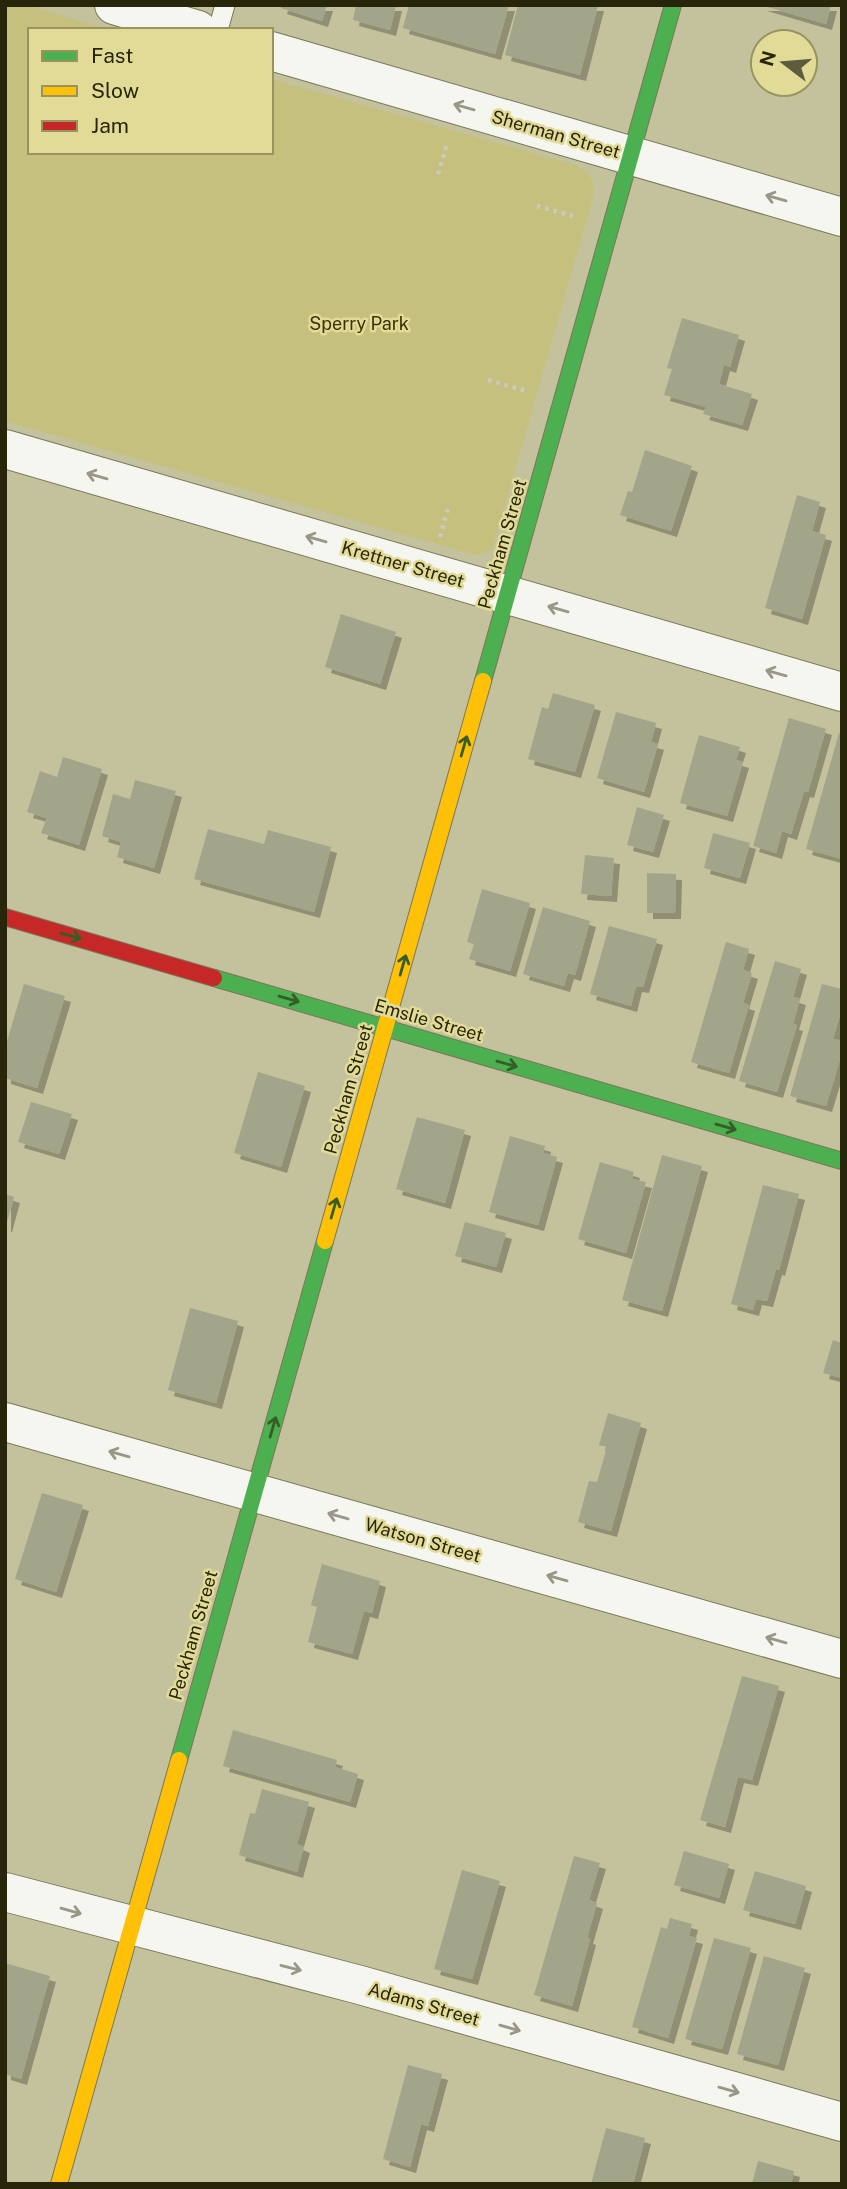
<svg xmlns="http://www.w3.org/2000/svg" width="847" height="2189" font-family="'Public Sans',sans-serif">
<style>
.green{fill:#c6c07e}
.building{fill:#a2a589;filter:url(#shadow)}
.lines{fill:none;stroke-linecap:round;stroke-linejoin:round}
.lane-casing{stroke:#7a7759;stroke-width:21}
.street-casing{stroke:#7a7759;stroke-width:40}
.fast-casing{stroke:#7a7759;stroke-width:18}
.slow-casing{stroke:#7a7759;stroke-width:18}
.jam-casing{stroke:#7a7759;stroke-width:18}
.path{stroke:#cbcabe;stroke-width:4.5;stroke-dasharray:3.5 5;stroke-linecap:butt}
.lane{stroke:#f6f6f0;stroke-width:19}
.street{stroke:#f6f6f0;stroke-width:38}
.fast{stroke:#4caf50;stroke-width:16}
.slow{stroke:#ffc107;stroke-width:16}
.jam{stroke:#c62828;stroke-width:16}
.oneway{stroke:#999888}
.oneway2{stroke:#365d26}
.labels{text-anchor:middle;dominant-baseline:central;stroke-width:5;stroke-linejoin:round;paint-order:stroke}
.street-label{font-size:18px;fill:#28260a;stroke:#e2db98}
.park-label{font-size:18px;fill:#383305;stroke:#e2db98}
</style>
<defs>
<filter id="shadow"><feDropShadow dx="6" dy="6" stdDeviation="0" flood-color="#0004"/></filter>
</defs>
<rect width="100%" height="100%" fill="#c4c19d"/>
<path class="green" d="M5,5h21l84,25h-80v122h241v-73l307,87c15,10 18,18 14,35l-100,349 -16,5 -471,-134z"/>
<g class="building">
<polygon points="282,5 327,5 322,21 281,8"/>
<polygon points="356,5 396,5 390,30 353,20"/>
<polygon points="409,5 509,5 495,54 403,28"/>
<polygon points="518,5 598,5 580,75 505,55"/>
<polygon points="761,5 831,5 826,24"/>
<polygon points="682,318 739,335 730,367 724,365 719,384 752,394 742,425 703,414 706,407 664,395 672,369 667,368"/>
<polygon points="645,450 692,466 671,531 620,515 628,491 632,492"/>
<polygon points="797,495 820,502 812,531 826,535 802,619 765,608"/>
<polygon points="341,614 396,632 380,684 325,667"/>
<polygon points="553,693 595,705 575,772 528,759 542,707 548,709"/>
<polygon points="616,712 656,723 651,742 658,744 644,792 597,778"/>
<polygon points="789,718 826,729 808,792 804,791 791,834 782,831 776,853 753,846"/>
<polygon points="839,733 842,734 842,859 806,849"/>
<polygon points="699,735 740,747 736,760 743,762 727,816 680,803"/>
<polygon points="63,757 102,769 79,845 41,833 47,818 27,812 40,771 57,777"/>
<polygon points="135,780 176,791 154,868 117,857 121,842 102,836 113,794 130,799"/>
<polygon points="637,807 664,815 653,852 627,845"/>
<polygon points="208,829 264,844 268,830 331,847 314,912 194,879"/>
<polygon points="713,833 750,843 740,878 704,868"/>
<polygon points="585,855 614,858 611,896 581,894"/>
<polygon points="647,873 676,874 675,913 647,913"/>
<polygon points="482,889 530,903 510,971 469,959 474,944 467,942"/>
<polygon points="543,907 590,921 575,975 568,973 564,986 523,974"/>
<polygon points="609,926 657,939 643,987 636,986 631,1006 590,994"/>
<polygon points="726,942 749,949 743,970 752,973 743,1003 749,1005 729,1073 691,1062"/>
<polygon points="775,961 801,969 793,997 800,999 793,1024 797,1025 777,1092 739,1081"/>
<polygon points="24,984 65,996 37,1088 5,1078 5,1048"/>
<polygon points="822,984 842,989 842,1008 833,1039 842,1041 842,1053 826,1106 790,1096"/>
<polygon points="258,1072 305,1086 281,1167 234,1153"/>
<polygon points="31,1102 72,1114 59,1154 18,1142"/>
<polygon points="417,1117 465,1130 445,1203 396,1189"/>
<polygon points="510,1136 545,1146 543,1153 557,1157 538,1225 489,1212"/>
<polygon points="662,1155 702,1166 662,1311 622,1300"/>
<polygon points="600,1162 634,1172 632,1179 646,1182 626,1253 578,1239"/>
<polygon points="763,1185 799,1194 779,1270 776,1269 767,1301 756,1299 753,1310 731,1304"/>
<polygon points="5,1194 14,1197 6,1226 5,1226"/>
<polygon points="465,1222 506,1233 496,1267 455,1256"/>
<polygon points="190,1308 238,1321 216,1403 168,1390"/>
<polygon points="833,1340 842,1343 842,1378 823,1373"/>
<polygon points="608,1413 641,1423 611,1531 578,1522 589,1481 597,1482 607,1447 599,1445"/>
<polygon points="42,1493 83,1505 56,1592 15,1579"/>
<polygon points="322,1564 380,1581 372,1613 364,1611 352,1654 308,1642 317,1607 311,1605"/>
<polygon points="742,1676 779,1686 752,1780 738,1777 725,1827 700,1820"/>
<polygon points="233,1730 337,1760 335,1767 358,1774 350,1802 223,1766"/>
<polygon points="262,1789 309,1802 297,1844 304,1847 297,1872 239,1855 250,1813 255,1814"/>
<polygon points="684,1851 729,1864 719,1898 674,1885"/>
<polygon points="574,1856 600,1863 589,1900 597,1903 587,1938 590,1939 572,2006 534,1995"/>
<polygon points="462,1870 500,1881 472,1979 434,1969"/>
<polygon points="755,1871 806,1886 795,1924 743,1910"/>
<polygon points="670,1918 692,1924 689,1936 697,1938 668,2038 632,2027 661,1927 667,1929"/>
<polygon points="714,1938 751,1948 722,2049 685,2039"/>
<polygon points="764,1956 805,1968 778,2065 737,2054"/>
<polygon points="5,1963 50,1976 21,2079 5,2074"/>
<polygon points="408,2065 442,2074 428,2126 421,2124 410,2167 383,2159"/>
<polygon points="606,2128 645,2138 633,2184 591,2184"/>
<polygon points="758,2161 794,2171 791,2184 752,2184"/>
</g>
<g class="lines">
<g class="lane-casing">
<polyline id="lane" points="218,30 225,5"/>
</g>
<g class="street-casing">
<g id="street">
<polyline points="114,5 198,30"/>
<polyline points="271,51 842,217"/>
<polyline points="5,449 842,692"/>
<polyline points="5,1422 842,1659"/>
<polyline points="5,1892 360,1985 842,2122"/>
</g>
</g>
<g class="fast-casing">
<g id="fast">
<polyline points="483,681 673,5"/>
<polyline points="214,978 842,1161"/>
<polyline points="179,1760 325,1241"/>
</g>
</g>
<g class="slow-casing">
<g id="slow">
<polyline points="325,1241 483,681"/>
<polyline points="59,2184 179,1760"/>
</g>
</g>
<g class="jam-casing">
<polyline id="jam" points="5,917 214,978"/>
</g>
<g class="path">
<polyline points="438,174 448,141"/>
<polyline points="537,206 573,216"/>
<polyline points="488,380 527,391"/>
<polyline points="440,537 449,505"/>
</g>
<use href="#lane" class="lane"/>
<use href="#street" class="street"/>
<use href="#fast" class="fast"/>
<use href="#slow" class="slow"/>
<use href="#jam" class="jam"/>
</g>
<defs><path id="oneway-shaft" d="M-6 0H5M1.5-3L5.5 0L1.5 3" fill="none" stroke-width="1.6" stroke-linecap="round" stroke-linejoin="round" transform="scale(1.75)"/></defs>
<g class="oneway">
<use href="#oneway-shaft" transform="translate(464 107) rotate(-164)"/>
<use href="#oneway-shaft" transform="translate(776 198) rotate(-164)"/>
<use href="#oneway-shaft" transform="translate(97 476) rotate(-164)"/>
<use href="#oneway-shaft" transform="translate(316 539) rotate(-164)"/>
<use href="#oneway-shaft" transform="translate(558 609) rotate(-164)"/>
<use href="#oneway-shaft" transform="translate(776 673) rotate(-164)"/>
<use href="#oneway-shaft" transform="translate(119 1454) rotate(-164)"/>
<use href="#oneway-shaft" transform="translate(338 1516) rotate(-164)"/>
<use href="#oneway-shaft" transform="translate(557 1578) rotate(-164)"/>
<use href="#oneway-shaft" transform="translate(776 1640) rotate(-164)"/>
<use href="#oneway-shaft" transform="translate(71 1911) rotate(16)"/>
<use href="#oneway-shaft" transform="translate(291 1968) rotate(14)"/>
<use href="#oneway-shaft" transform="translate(510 2028) rotate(16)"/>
<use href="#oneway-shaft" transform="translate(729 2090) rotate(16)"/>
</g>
<g class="oneway2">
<use href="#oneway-shaft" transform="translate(464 746) rotate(-74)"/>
<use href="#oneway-shaft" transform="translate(71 936) rotate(16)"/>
<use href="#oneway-shaft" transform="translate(403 965) rotate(-74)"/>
<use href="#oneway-shaft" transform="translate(289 999) rotate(16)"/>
<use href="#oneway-shaft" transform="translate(507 1064) rotate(16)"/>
<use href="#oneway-shaft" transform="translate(726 1127) rotate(16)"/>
<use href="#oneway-shaft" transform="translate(334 1208) rotate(-74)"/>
<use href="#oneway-shaft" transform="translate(273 1427) rotate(-74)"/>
</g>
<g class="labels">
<g class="street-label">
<text transform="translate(556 134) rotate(16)">Sherman Street</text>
<text transform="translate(502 544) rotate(-74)">Peckham Street</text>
<text transform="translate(403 564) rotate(16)">Krettner Street</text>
<text transform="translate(429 1020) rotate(16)">Emslie Street</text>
<text transform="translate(348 1089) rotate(-74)">Peckham Street</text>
<text transform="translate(423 1540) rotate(16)">Watson Street</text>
<text transform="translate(193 1635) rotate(-74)">Peckham Street</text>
<text transform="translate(424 2004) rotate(16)">Adams Street</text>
</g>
<g class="park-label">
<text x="359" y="323">Sperry Park</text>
</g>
</g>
<rect width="847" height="2189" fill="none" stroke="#28260a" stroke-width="14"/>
<rect x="28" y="28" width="245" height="126" fill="#e2db98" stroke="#98935f" stroke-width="2"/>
<rect x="42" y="51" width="35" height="10" fill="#4caf50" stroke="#98935f" stroke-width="2"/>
<text x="91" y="63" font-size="21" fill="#28260a">Fast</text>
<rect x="42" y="86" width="35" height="10" fill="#ffc107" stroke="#98935f" stroke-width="2"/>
<text x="91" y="98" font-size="21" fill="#28260a">Slow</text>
<rect x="42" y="121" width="35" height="10" fill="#c62828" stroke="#98935f" stroke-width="2"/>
<text x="91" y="133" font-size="21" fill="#28260a">Jam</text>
<g transform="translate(784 63) rotate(286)"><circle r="33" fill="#e2db98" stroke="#98935f" stroke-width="2"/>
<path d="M0-5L12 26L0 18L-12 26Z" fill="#5f5c3d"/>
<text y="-10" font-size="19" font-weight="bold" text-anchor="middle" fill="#28260a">N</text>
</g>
</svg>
